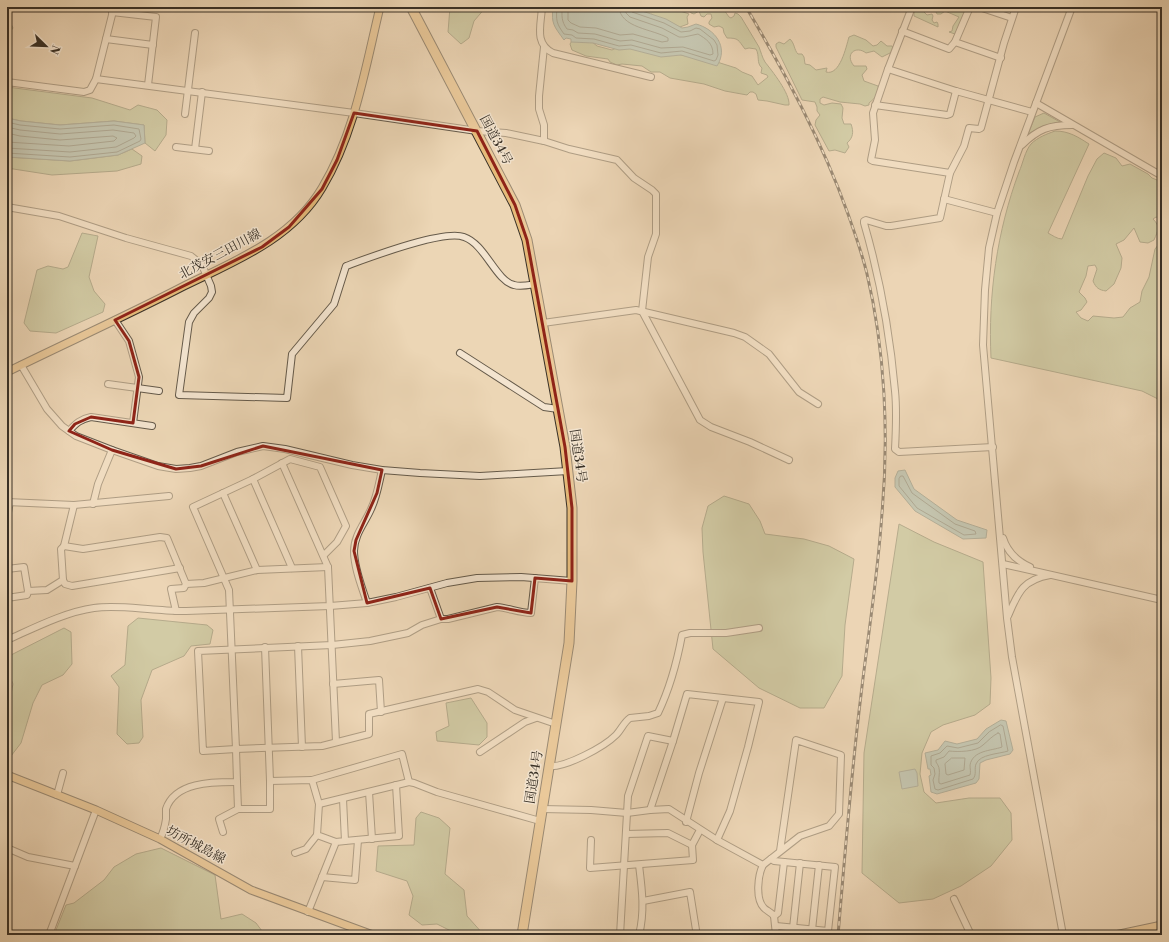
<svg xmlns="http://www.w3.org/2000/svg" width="1169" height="942" font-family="'Libre Bodoni','Noto Serif JP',serif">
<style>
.green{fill:#b1bf92;stroke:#74785c}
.water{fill:#99b9b1;stroke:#728279}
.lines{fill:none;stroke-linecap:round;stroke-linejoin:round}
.shore{stroke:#68746c;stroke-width:1}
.minor-casing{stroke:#655a4a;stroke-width:8}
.major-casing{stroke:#383026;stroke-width:9}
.highway-casing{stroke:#383026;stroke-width:11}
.minor{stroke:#f3e4cf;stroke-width:6}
.major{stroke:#e6bb7a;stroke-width:7}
.highway{stroke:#e6bb7a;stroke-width:9}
.rail-casing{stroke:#383026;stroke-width:3}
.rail{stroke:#f3e4cf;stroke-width:1.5;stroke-dasharray:4.5;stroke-linecap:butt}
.marked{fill:none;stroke:#8f2418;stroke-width:3;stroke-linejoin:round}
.labels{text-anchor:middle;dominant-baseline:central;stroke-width:3;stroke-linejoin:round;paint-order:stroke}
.street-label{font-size:13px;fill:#383026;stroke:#f3e4cf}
</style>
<rect width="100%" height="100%" fill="#ecd6b5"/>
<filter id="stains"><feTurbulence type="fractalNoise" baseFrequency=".005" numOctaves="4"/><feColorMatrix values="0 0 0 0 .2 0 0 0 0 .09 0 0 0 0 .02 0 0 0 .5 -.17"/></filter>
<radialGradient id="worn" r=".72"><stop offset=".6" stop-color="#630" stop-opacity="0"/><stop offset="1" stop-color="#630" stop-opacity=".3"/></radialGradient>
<g class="green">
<polygon points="450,7 486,7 474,21 469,38 461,44 448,32"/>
<polygon points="619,7 669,7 689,14 687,17 688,24 677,28 653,18 653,15 651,14 649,17 636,11 635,8 632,10"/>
<path d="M688,7h34l7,10 2,1 3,-2 1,-3 3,1 3,3c6,10 12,20 18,30 2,5 3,10 6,15 7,9 25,31 24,43h-4l-18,-4 -9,-1 -2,-6 -3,-2h-3l-3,3 -22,-4 -21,-7 -34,-6 -10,-6h-9l-9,-6 -20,-2 -5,1 -7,-3 -2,-3 -22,-3 -14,-6 -2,-6 3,-5 18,2 6,5 15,4 6,-3 43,4 56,11 19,6 6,4 10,4 6,9 10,-8 -1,-2 -6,-2 1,-5c-6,-5 -2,-12 -6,-19l-7,-1 -4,1c-7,-9 -6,-11 -18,-11l-3,-5 -1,-5 -4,-2 -5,1 -5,-3v-2l3,-4 -1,-4h-4l-3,3 -3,-1 -2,-5 -5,3 -3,-1z"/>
<polygon points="917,7 921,7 922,10 927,15 932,14 933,16 932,20 934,23 937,22 938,24 938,27 914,16 914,13"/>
<polygon points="936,7 968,7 955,34 949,32 952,31 953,26 959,17 945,11 941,14 937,14 935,10"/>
<polygon points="7,16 13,28 7,36"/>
<path d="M854,35l12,5 7,6 4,-1 4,-4 6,5h5l1,2 -1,4 -10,5 -8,-6 -8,2c-10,-8 -22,1 -12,13h12l1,3 -5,6 2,6 14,5c2,8 -3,12 -9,17v2l-4,1 -5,-2 -20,-2 -17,-5 -3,2v4l4,2 8,-2 9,1 2,4 -1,10 2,6h7c3,8 2,14 -4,19l2,4 -4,6 -10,-3 -6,1 -14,-26 1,-5 4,-5 -3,-4v-4l-2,-5 -13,-2 -26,-53v-3l3,-2 5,2 6,-5c5,5 4,11 8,15h4l2,3 1,7 5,1 6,5 11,-2 -1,4c14,4 20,-25 23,-35z"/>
<polygon points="7,87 92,98 130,110 138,105 157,110 167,120 166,135 155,151 145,143 144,125 114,121 60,125 21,121 7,118"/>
<polygon points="1044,113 1060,122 1043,126 1028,134 1035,117"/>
<path d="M1055,131c14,0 23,6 34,13l-41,89c4,2 9,6 14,6l26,-63 9,-17 7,-6 12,5 6,8 8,-2 18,10 4,4 10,4v37l-6,-2 -3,2c8,8 5,11 1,21l-6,3 -8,-1 -6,-14 -10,12 -8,4 6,14 -1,10 -7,16 -8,7c-7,-1 -10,-3 -13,-10l4,-12 -2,-4 -7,1 -2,10 -7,16 6,6 2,4 -6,8 -5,2 5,6 7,3 5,-5 21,2 9,-1 7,-9 10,-6 2,-11 7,-14 6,-28 4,-5 3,1v156l-20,-10 -151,-33c-3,-63 6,-127 28,-186 4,-9 6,-21 12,-28 7,-7 16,-10 24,-13z"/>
<polygon points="132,149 142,156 141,164 117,171 52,175 7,168 7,157 70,161 118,155"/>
<polygon points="82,233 98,236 89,277 94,291 105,304 103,312 56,333 30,331 24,323 37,270 48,266 63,269 68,267"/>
<polygon points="724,496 749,504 760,521 765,534 804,539 829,546 854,559 845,625 842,676 824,708 800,708 759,688 713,649 703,552 702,528 708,506"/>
<polygon points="899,524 934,542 983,562 991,678 990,704 975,715 943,725 931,732 922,753 920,774 924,792 936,803 969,798 1000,798 1011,813 1012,840 991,866 961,886 933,899 899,903 862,873 864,753"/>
<polygon points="138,618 207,625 213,630 210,644 191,646 184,656 152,670 141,700 143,737 139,743 127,744 117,734 119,687 111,676 125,665 128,626"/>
<polygon points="64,628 71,632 72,664 63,675 42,685 33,703 21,743 11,756 7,757 7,709 8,709 13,684 7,670 7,665 11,655"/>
<polygon points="471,698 487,723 487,737 479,745 437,741 436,732 449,726 446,703"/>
<polygon points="421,812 439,818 450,828 445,874 464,890 467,916 484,935 459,935 437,924 422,925 409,915 413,896 407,881 376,871 378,846 414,845 416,818"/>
<polygon points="161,848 215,875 221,919 242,914 256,923 265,935 54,935 66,905 74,903 104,880 114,867 136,854"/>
</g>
<g class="water">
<path d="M553,7h77l36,12 16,9 6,-1 8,-3c19,5 33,23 21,42l-36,-11 -20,2 -31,-8 -11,1 -26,-7 -22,-1v-3l-5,-1 -2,2c-10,-14 -13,-16 -11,-33z"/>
<polygon points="7,118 21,121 60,125 114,121 144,125 145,143 118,155 70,161 7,157"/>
<polygon points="905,470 914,489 957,520 987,530 986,538 963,539 915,511 895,487 895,478 898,471"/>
<polygon points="1001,720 1006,721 1013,750 1010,754 986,760 980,763 979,779 976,783 937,794 931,792 929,776 931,775 930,769 928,769 925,753 938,750 945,741 957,744 977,739 986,729"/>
<polygon points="915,769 917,773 918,786 902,789 899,772"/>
</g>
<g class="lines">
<g class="shore">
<path d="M557,7c-1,13 -1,16 7,27l8,1 4,3 18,1 25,7 12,-1 30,8 21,-2 32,10 2,-1 2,-5 -1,-10 -3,-5 -14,-11 -4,-1 -6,3 -9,1 -17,-9 -32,-11 -2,-2v-3"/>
<path d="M562,7c0,9 -1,14 5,22l6,1 5,3 17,1 25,7 12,-1 29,8 22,-1 27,8 3,-1c0,-11 -7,-15 -15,-20l-14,3h-5l-17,-9 -32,-11 -4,-4 -1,-6"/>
<path d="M568,7v13l3,3 9,4 16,1 24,7 13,-1 29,8 6,-1v-3c-15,-9 -48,-10 -49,-31"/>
<polyline points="7,122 20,125 60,129 114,125 139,129 141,139 140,141 117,152 70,157 7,153"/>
<polyline points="7,127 20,130 60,134 113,130 134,133 136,136 134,138 116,147 70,152 7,148"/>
<polyline points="7,133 20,136 60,140 113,136 117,138 114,141 69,146 7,142"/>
<polygon points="901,476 903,476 912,493 955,524 975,531 976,534 964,535 917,508 899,486 899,479"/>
<path d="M1001,725l2,1 5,25c-9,3 -28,3 -32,13 -2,5 1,10 -3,15l-35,11 -3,-1 -2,-9 2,-6 -1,-6 -3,-3v-9l9,-3 7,-7 11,2 20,-5 11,-11z"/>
<path d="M998,733l2,1 2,13c-11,4 -29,3 -32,18 0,4 1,7 0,10l-29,9 -2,-1c-1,-8 3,-13 -3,-21v-2l8,-3 5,-6c9,1 27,1 34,-6 5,-4 9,-9 15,-12z"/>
<polygon points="952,758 965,758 964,770 948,775 946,774 945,764"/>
</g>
<g class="minor-casing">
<g id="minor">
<path d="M542,7c-1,18 -8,37 11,46l98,24"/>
<polyline points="912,7 888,69 956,91 1032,112"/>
<polyline points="979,7 1012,18"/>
<polyline points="112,12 156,17 148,85"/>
<polyline points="902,31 949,49 955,42 970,7"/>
<polyline points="106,39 153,45"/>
<polyline points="955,42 1001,58"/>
<polyline points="888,69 873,113 875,140 871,160 873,161 950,173"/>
<polyline points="96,79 354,113 477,131 506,133 544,141 544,125 539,109 539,96 544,47"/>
<polyline points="7,82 84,92 90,90 96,79 114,7"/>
<polyline points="1036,103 1162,176"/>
<polyline points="875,105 947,115 950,114 956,91"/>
<polyline points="185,114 195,33"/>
<polyline points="544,141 569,149 617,160 634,178 652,190 656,194 656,234 648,257 642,311 700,420 711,427 750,442 789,460"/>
<path d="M1022,145c16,-16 27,-20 50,-20"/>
<polyline points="176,147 209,151"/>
<polyline points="195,149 202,92"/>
<polyline points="944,199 997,213"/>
<path d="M7,207l52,9 67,22 65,18 11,9 9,21 1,6 -3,6 -15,15 -5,9 -10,73 108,3 5,-44 42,-50 12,-38c22,-8 98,-37 118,-29 21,7 32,44 50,48 7,2 15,0 22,-1"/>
<polyline points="115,320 129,341 139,377 133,423"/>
<polyline points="543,323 636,310 734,333 745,337 769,354 799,392 818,404"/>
<polyline points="460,353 544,407 558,409"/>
<polyline points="21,365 47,409 62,426 76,436 112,450 158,466 176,469 190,468 201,466 237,452 263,446 285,449 352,465 382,470 420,473 480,476 568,471"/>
<polyline points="108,384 159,391"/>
<path d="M69,431c7,-8 12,-12 22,-14l61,9"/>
<path d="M993,447l-94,5 -4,-3c1,-19 2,-39 0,-58 -5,-57 -15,-113 -31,-168v-2l2,-1 20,6h5l49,-8 10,-45 14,-27 5,-18 10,1 2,-1 23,-85 12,-36"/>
<polyline points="282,463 328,567 336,742"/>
<polyline points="253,479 292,568"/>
<polyline points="223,493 257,570"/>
<polyline points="7,502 74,505 169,496"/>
<polyline points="93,504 98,484 112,450"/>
<polyline points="74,505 64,546 61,549 63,580 65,584 72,586 180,568"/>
<polyline points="7,518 10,502"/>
<path d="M1003,538c4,13 14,23 27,29"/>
<polyline points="64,546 83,549 160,537 167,538 186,584 184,588 171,589 176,611"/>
<polyline points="324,555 337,542 346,526 320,467 290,459 253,479 193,507 229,590 236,749 322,746 369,734 369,714 478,689 488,692 515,710 556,724"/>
<polyline points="1003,564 1162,600"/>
<polyline points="7,569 24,567 28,591"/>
<polyline points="186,584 204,583 257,570 328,567"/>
<polyline points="430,588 441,619"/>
<polyline points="7,598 27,595 28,591 47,590 63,580"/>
<path d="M367,603c-5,-16 -13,-35 -13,-52 0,-16 11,-28 17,-42 6,-12 8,-26 11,-39"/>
<path d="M1008,616c10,-23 14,-36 42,-41"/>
<path d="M7,640c27,-12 58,-28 87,-32 22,-3 45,1 68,2 8,1 16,1 24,1l144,-5 37,-3 29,-6 51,-14 30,-5 44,-1 51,4"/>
<polyline points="298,646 302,747"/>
<polyline points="265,647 270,781 312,780 319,804 317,835 336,842"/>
<polyline points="333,684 379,680 381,712"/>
<polyline points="480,752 525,722 536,718"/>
<path d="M549,766c16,2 55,-19 67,-31 5,-5 8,-13 14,-17l19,-2 9,-3c12,-25 19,-51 24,-78l8,-2h36l33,-5"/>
<polyline points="312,780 402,754 409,782"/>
<polyline points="237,782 238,809 270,809 270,781"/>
<polyline points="369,792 372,839"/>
<polyline points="57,795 63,773"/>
<polyline points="319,804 409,782 414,783 437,792 540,821"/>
<polyline points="542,809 591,810 627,813 650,810 669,809 717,840 763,865"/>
<polyline points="650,810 673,741 687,694 759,702 748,747 730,811 717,840"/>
<polyline points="686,822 699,773 723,698"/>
<polyline points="223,832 219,819 238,809"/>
<polyline points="626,834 668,833 692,845"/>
<path d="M160,839c3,-6 5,-13 6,-20 0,-3 0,-7 0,-10 9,-28 49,-27 71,-27l-1,-33 -33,2 -5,-100 134,-6 38,-4 38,-8 14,-8 19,-6h7l49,-12c12,1 22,6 34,6l4,-35"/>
<polyline points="591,840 590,868 693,860 692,845 700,830"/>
<polyline points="345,841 399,836 396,785"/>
<polyline points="7,848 28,857 75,866"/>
<polyline points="295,853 306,849 317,835"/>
<polyline points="771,859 774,861 835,867 828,931 776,926"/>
<polyline points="322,877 355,880 358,840"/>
<polyline points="954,899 971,935"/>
<polyline points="643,901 690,892 696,930 695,934 679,935"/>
<polyline points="308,912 336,842 345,841 343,799"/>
<polyline points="774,916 778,913 784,862"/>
<polyline points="793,928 800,863"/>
<polyline points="812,930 819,865"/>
<polyline points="49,935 96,810"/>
<polyline points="620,935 628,796 648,736 673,741"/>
<path d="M639,935c6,-24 3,-46 0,-70"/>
<path d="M776,935l-2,-19c-3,-4 -7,-5 -10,-8 -9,-9 -6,-33 -1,-43l37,-29 29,-10 10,-12 2,-59 -45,-15 -16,111"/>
<polyline points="1063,935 1012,657 1007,618 983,345 985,290 989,248 997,213 1014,162 1072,7"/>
</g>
</g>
<g class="major-casing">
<g id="major">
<path d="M7,372c59,-29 119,-56 177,-86 51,-25 108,-47 138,-98 33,-55 43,-119 58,-181"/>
<polyline points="7,775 96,810 160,839 251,890 373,935"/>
<polyline points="1115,935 1162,925"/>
</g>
</g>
<g class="highway-casing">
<polyline id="highway" points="411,7 515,205 527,240 565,447 572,508 572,581 569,643 522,935"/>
</g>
<use href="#minor" class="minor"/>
<use href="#major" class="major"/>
<use href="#highway" class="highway"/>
<g class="rail-casing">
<path id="rail" d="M746,7c39,66 76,134 102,207 7,20 14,39 19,60 18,76 22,161 15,239 -4,61 -14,122 -21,182 -10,80 -16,160 -23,240"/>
</g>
<use href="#rail" class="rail"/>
</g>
<path d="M0 0H1169V942H0ZM354,113l123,18 38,74 12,35 38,207 7,61v73l-37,-3 -4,35 -34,-6 -56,12 -11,-31 -63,15 -13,-52 2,-11 21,-47 5,-23 -119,-24 -62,20 -25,3 -64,-19 -43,-19 6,-7 16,-7 42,6 6,-46 -10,-36 -14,-21 147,-73 27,-20 33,-38 15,-29z" fill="#ecd6b5" fill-opacity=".55" fill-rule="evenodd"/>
<path class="marked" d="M354,113l123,18 38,74 12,35 38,207 7,61v73l-37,-3 -4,35 -34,-6 -56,12 -11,-31 -63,15 -13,-52 2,-11 21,-47 5,-23 -119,-24 -62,20 -25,3 -64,-19 -43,-19 6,-7 16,-7 42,6 6,-46 -10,-36 -14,-21 147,-73 27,-20 33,-38 15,-29z"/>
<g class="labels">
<g class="street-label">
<text transform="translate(496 140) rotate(62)">国道34号</text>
<text transform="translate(220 254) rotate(-28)">北茂安三田川線</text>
<text transform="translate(578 456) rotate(82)">国道34号</text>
<text transform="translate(534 777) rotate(-81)">国道34号</text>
<text transform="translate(196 845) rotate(28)">坊所城島線</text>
</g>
</g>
<rect width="1169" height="942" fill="none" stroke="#ecd6b5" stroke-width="24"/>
<rect x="8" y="8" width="1153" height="926" fill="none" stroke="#383026" stroke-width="2"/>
<rect x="12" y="12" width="1145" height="918" fill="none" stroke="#383026"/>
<g transform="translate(46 46) rotate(113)" stroke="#f3e4cf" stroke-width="3" paint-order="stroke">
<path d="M0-3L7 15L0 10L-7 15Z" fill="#383026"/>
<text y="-6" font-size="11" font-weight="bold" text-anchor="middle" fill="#383026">N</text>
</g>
<rect width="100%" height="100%" filter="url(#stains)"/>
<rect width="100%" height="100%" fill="url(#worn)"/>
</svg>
